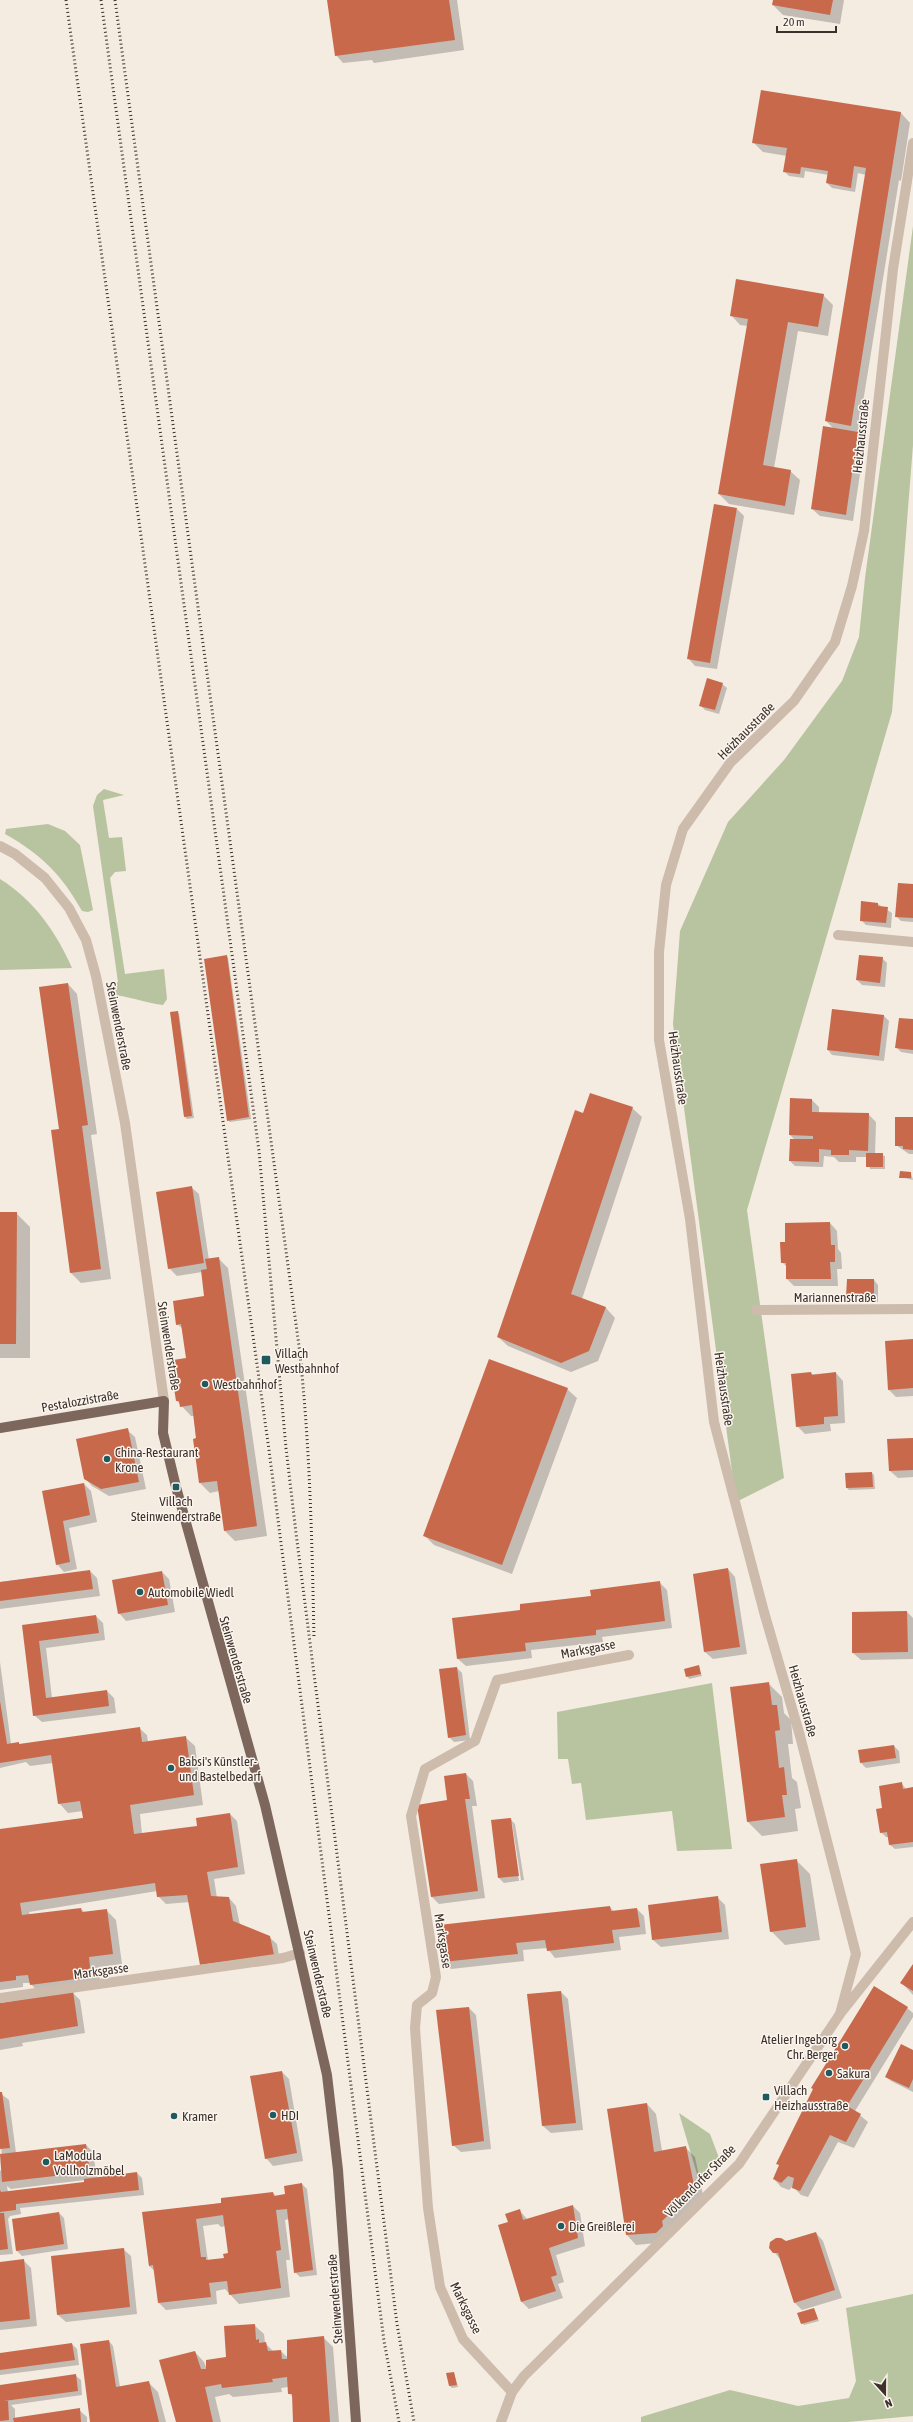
<svg xmlns="http://www.w3.org/2000/svg" width="913" height="2422" font-family="'Asap Condensed',sans-serif">
<style>
.green{fill:#b8c4a0}
.shadow{fill:#0003;fill-rule:evenodd}
.building{fill:#c8694b;fill-rule:evenodd}
.lines{fill:none;stroke-linecap:round;stroke-linejoin:round}
.minor{stroke:#cdbbac;stroke-width:10}
.major{stroke:#7d675c;stroke-width:10}
.rail{stroke:#3b302b;stroke-width:3;stroke-dasharray:1 3;stroke-linecap:butt}
.poi-dot{fill:#1f5a5e;stroke:#fbf5ee;stroke-width:1.5}
.labels{text-anchor:middle;dominant-baseline:central;stroke-width:3;stroke-linejoin:round;paint-order:stroke}
.street-label{font-size:13px;fill:#3b302b;stroke:#fbf5ee}
.poi-label{font-size:13px;fill:#3b302b;stroke:#fbf5ee;text-anchor:start}
</style>
<rect width="100%" height="100%" fill="#f4ebe1"/>
<g class="green">
<polygon points="913,226 913,445 892,712 747,1210 784,1478 736,1502 673,1024 680,931 728,822 784,760 842,681 859,637 865,578"/>
<path d="M104,789l20,6 -21,5 6,38 13,-1 4,34 -11,1 -5,6 15,96 39,-5 3,30 -4,6c-19,-2 -35,-10 -54,-10v-7l9,-6 -25,-176 4,-11z"/>
<path d="M48,824l17,7 15,14 13,65 -5,2 -6,-1c-20,-36 -41,-57 -77,-77l1,-5z"/>
<path d="M0,879c34,21 56,53 72,89l-72,2z"/>
<polygon points="712,1683 732,1849 677,1851 672,1811 586,1820 581,1783 572,1784 568,1759 558,1759 557,1712"/>
<polygon points="679,2113 710,2134 719,2158 699,2181"/>
<polygon points="913,2294 913,2416 848,2422 641,2422 641,2417 730,2390 798,2406 849,2398 856,2381 846,2308"/>
</g>
<g class="shadow">
<polygon points="328,0 457,0 464,50 374,63 372,60 343,63 336,55"/>
<polygon points="774,0 844,0 840,24 783,15 773,5"/>
<polygon points="901,113 910,123 901,181 899,180 858,433 865,440 853,521 820,516 812,509 834,429 826,421 866,175 858,173 855,192 832,188 827,183 829,175 805,171 804,178 789,176 784,171 787,156 763,152 753,142"/>
<polygon points="823,295 833,305 828,336 798,331 774,468 790,471 800,480 794,515 729,504 719,494 748,326 740,325 731,315"/>
<polygon points="737,509 744,516 717,669 695,666 688,658"/>
<polygon points="722,684 727,688 719,714 705,710 700,705"/>
<polygon points="913,885 913,922 901,921 896,916"/>
<polygon points="878,904 892,913 891,928 866,925 861,920"/>
<polygon points="226,956 228,958 251,1119 230,1122 228,1120"/>
<polygon points="882,958 887,963 885,987 862,985 857,980"/>
<polygon points="68,984 77,994 97,1134 91,1135 111,1279 81,1283 71,1273 52,1131 60,1130"/>
<polygon points="833,1010 884,1016 889,1021 884,1061 832,1055 828,1050"/>
<polygon points="177,1012 179,1014 194,1118 187,1119 185,1117"/>
<polygon points="913,1020 913,1054 901,1052 896,1047"/>
<polygon points="812,1100 819,1107 819,1113 868,1114 876,1122 875,1154 885,1156 885,1169 870,1169 867,1157 856,1157 856,1162 839,1162 834,1157 824,1156 823,1167 795,1166 790,1161 795,1140 790,1135"/>
<polygon points="632,1108 642,1117 582,1299 606,1308 615,1318 598,1361 571,1372 508,1346 498,1337 584,1114"/>
<polygon points="913,1118 913,1154 909,1154 896,1145"/>
<polygon points="911,1173 913,1180 900,1177"/>
<polygon points="191,1187 199,1194 209,1260 218,1258 228,1268 267,1536 235,1541 225,1531 219,1491 210,1493 200,1483 194,1416 191,1416 177,1401 187,1359 183,1329 177,1324 205,1297 202,1272 177,1276 169,1268"/>
<polygon points="0,1213 16,1213 30,1227 30,1358 0,1358"/>
<polygon points="830,1223 837,1231 838,1249 841,1253 842,1269 837,1269 838,1286 794,1286 787,1279 787,1267 782,1262 786,1243"/>
<polygon points="874,1280 878,1285 878,1302 852,1302 847,1297"/>
<polygon points="913,1340 913,1396 896,1397 889,1390"/>
<polygon points="836,1373 843,1381 845,1423 830,1424 831,1431 805,1434 797,1426 792,1375"/>
<polygon points="567,1389 577,1398 512,1574 434,1545 425,1536"/>
<polygon points="127,1430 135,1437 146,1489 109,1496 92,1486 85,1478"/>
<polygon points="913,1439 913,1477 898,1478 890,1471"/>
<polygon points="872,1473 874,1475 875,1489 849,1490 847,1488 846,1474"/>
<polygon points="84,1484 91,1491 97,1522 69,1528 77,1569 64,1572 57,1564 43,1491"/>
<polygon points="728,1569 735,1577 747,1654 713,1659 705,1652"/>
<polygon points="90,1571 97,1578 100,1596 0,1609 0,1582"/>
<polygon points="162,1572 169,1579 175,1612 126,1621 119,1613"/>
<polygon points="659,1582 667,1590 672,1628 602,1637 603,1642 531,1650 532,1658 466,1666 458,1659 522,1610"/>
<polygon points="907,1612 913,1618 913,1659 861,1660 853,1653"/>
<polygon points="96,1616 103,1623 105,1640 46,1648 52,1698 107,1691 114,1698 116,1713 42,1722 34,1715 23,1626"/>
<polygon points="0,1662 11,1744 18,1743 21,1745 139,1728 147,1735 148,1742 185,1737 195,1746 203,1805 140,1814 142,1834 198,1827 230,1814 237,1821 245,1874 214,1879 217,1898 229,1898 236,1906 240,1925 269,1937 277,1944 280,1962 190,1902 166,1904 158,1896 157,1891 29,1912 30,1915 81,1909 85,1913 106,1910 116,1920 122,1964 98,1967 101,1986 40,1994 30,1983 23,1983 23,1987 0,1990 0,1830 84,1818 83,1811 68,1813 59,1803 53,1763 30,1766 26,1762 0,1768"/>
<polygon points="698,1666 702,1676 689,1679 685,1670"/>
<polygon points="457,1668 462,1673 470,1740 454,1742 449,1737"/>
<polygon points="768,1683 782,1697 784,1713 791,1720 793,1744 788,1744 792,1778 797,1782 801,1808 795,1809 798,1831 762,1836 748,1822 731,1688"/>
<polygon points="894,1746 899,1751 900,1763 866,1768 861,1763"/>
<polygon points="466,1774 473,1781 477,1806 472,1806 485,1898 439,1904 432,1897 419,1806 448,1801"/>
<polygon points="901,1783 906,1789 913,1788 913,1847 895,1849 890,1845 889,1837 886,1837 881,1832 883,1809"/>
<path d="M510,1819l5,5 9,56 -20,3 -5,-5zM510,1823h2l9,57 -2,1z"/>
<polygon points="796,1860 810,1874 820,1940 785,1945 771,1931"/>
<polygon points="718,1898 725,1905 729,1939 661,1947 653,1940 649,1906"/>
<polygon points="610,1907 614,1912 637,1909 644,1916 646,1934 619,1937 621,1950 555,1958 547,1948 523,1950 524,1961 451,1969 444,1962"/>
<polygon points="913,1965 913,1995 902,1983"/>
<polygon points="72,1992 80,2000 85,2033 22,2043 23,2046 0,2050 0,2004"/>
<polygon points="561,1992 568,1999 583,2130 551,2133 543,2126 528,1995"/>
<polygon points="469,2008 476,2015 491,2149 461,2152 453,2145"/>
<polygon points="907,2008 913,2013 913,2017 855,2111 868,2122 854,2148 838,2142 808,2197 801,2195 793,2187 794,2185 789,2190 781,2187 774,2179"/>
<polygon points="913,2051 913,2092 891,2081 886,2077"/>
<polygon points="282,2072 289,2079 303,2161 273,2166 266,2158"/>
<path d="M0,2093l9,7 7,53 70,-8 7,7 4,26 40,-5 5,5 2,17 -124,13 1,6 -11,2 -2,3 5,35 -13,1v-85l2,2zM85,2180v3l-77,10 -1,-7 4,3z"/>
<polygon points="647,2104 656,2114 662,2151 685,2147 695,2157 704,2200 666,2242 636,2245 627,2235"/>
<path d="M302,2184l5,5 10,86 -17,2 -5,-5 -6,-53 -4,1 5,40h-4l4,37 -51,7 -14,-15 -9,2 1,13 -51,6 -7,-7 -4,-32 -6,-5 -6,-53 79,-10 51,-10 4,4h9zM218,2224l3,3 5,-1 3,28 -4,5 -17,2 -5,-35z"/>
<polygon points="573,2206 580,2213 585,2246 556,2255 564,2282 558,2284 563,2298 529,2309 522,2302 499,2226 509,2223 519,2210 528,2220"/>
<polygon points="59,2213 64,2218 68,2249 22,2256 17,2251 13,2220"/>
<polygon points="816,2233 823,2241 842,2298 802,2310 795,2303 781,2260 774,2252 786,2242"/>
<polygon points="123,2249 131,2256 137,2314 66,2322 58,2315"/>
<polygon points="23,2260 31,2268 37,2326 0,2330 0,2263"/>
<polygon points="814,2309 819,2321 804,2325 802,2323"/>
<polygon points="254,2325 264,2334 265,2343 274,2352 281,2351 288,2358 323,2337 333,2347 339,2422 294,2422 293,2397 289,2393 288,2387 281,2388 282,2392 233,2397 229,2394 215,2397 221,2422 177,2422 195,2352 204,2362 207,2369 228,2358"/>
<polygon points="109,2341 113,2346 120,2387 148,2382 158,2392 166,2422 91,2422"/>
<polygon points="72,2344 77,2349 79,2365 0,2375 0,2354"/>
<polygon points="454,2373 458,2387 452,2388 450,2386"/>
<polygon points="76,2376 81,2380 82,2395 11,2405 15,2409 15,2419 79,2410 87,2417 87,2422 0,2422 0,2386"/>
</g>
<g class="building">
<polygon points="327,0 449,0 455,40 335,56"/>
<polygon points="773,0 833,0 830,15 772,5"/>
<polygon points="761,90 901,112 851,426 825,421 866,168 854,166 851,188 826,183 828,171 801,167 800,174 783,172 787,148 752,143"/>
<polygon points="736,279 824,294 818,327 788,322 763,465 791,470 785,506 718,494 748,319 730,316"/>
<polygon points="823,426 858,432 846,515 811,509"/>
<polygon points="714,504 737,508 710,663 687,659"/>
<polygon points="707,678 723,683 715,710 699,706"/>
<polygon points="898,883 913,884 913,918 895,917"/>
<polygon points="861,901 878,903 878,906 888,907 886,923 860,921"/>
<polygon points="227,955 249,1117 227,1121 204,959"/>
<polygon points="859,955 883,957 880,983 856,980"/>
<polygon points="68,983 88,1125 82,1126 101,1269 70,1273 51,1130 59,1129 39,987"/>
<polygon points="832,1009 884,1015 879,1056 827,1050"/>
<polygon points="178,1011 192,1116 184,1117 170,1012"/>
<polygon points="899,1018 913,1019 913,1050 895,1048"/>
<polygon points="590,1093 633,1107 571,1294 606,1307 589,1351 561,1363 497,1337 575,1110 583,1113"/>
<polygon points="790,1098 812,1099 812,1112 869,1113 868,1151 849,1150 849,1155 831,1155 831,1150 819,1149 819,1162 789,1161 790,1139 813,1139 813,1136 789,1135"/>
<polygon points="895,1117 913,1117 913,1150 903,1149 903,1146 895,1146"/>
<rect x="866" y="1153" width="17" height="14"/>
<polygon points="900,1171 911,1172 911,1178 899,1178"/>
<polygon points="192,1186 204,1263 168,1269 156,1192"/>
<polygon points="0,1212 17,1212 16,1344 0,1344"/>
<polygon points="830,1222 831,1245 835,1245 835,1262 830,1262 831,1279 786,1279 786,1263 781,1263 780,1242 785,1242 785,1223"/>
<polygon points="219,1257 257,1526 224,1531 217,1481 199,1483 193,1439 196,1438 192,1405 180,1407 179,1401 176,1401 171,1368 174,1368 173,1360 186,1358 181,1324 176,1325 173,1301 204,1296 201,1270 207,1269 205,1259"/>
<polygon points="847,1279 874,1279 874,1298 846,1297"/>
<polygon points="913,1339 913,1388 888,1390 885,1341"/>
<polygon points="489,1359 568,1388 502,1565 423,1536"/>
<polygon points="811,1372 812,1375 836,1372 838,1416 824,1417 824,1424 796,1427 791,1374"/>
<polygon points="128,1428 139,1482 101,1489 84,1479 76,1439"/>
<polygon points="913,1438 913,1470 889,1471 887,1439"/>
<polygon points="872,1472 873,1487 846,1488 845,1473"/>
<polygon points="84,1483 90,1515 63,1521 70,1562 56,1565 42,1491"/>
<polygon points="728,1568 740,1647 704,1652 693,1574"/>
<polygon points="90,1570 93,1589 0,1601 0,1582"/>
<polygon points="162,1571 168,1605 118,1614 112,1580"/>
<polygon points="660,1581 665,1621 596,1630 596,1635 525,1643 526,1651 457,1659 452,1618 520,1610 520,1604 591,1596 590,1590"/>
<polygon points="907,1611 908,1652 852,1653 852,1612"/>
<polygon points="96,1615 99,1633 39,1641 46,1698 107,1690 109,1706 33,1716 22,1625"/>
<polygon points="699,1665 701,1674 686,1677 684,1669"/>
<polygon points="457,1667 466,1735 448,1738 439,1669"/>
<polygon points="769,1682 772,1705 777,1705 780,1730 775,1731 779,1768 784,1767 787,1795 782,1795 785,1817 747,1822 730,1687"/>
<polygon points="0,1701 7,1744 19,1742 19,1744 140,1727 142,1742 186,1736 194,1795 130,1805 134,1834 197,1826 196,1818 230,1813 238,1867 207,1872 211,1896 229,1897 233,1921 270,1936 274,1955 200,1965 187,1895 157,1897 155,1883 20,1903 22,1915 81,1908 82,1912 107,1909 113,1954 89,1957 91,1977 30,1985 28,1975 16,1976 16,1980 0,1982 0,1829 83,1818 80,1801 58,1804 51,1755 0,1763"/>
<polygon points="894,1745 896,1758 860,1763 858,1750"/>
<polygon points="466,1773 470,1799 465,1799 478,1891 431,1897 417,1805 447,1800 444,1776"/>
<polygon points="902,1782 903,1789 913,1787 913,1842 889,1845 887,1832 880,1833 876,1809 882,1808 879,1786"/>
<polygon points="511,1818 519,1876 498,1878 491,1820"/>
<polygon points="797,1859 806,1927 770,1932 760,1864"/>
<polygon points="718,1896 722,1932 652,1940 648,1905"/>
<polygon points="610,1906 611,1911 637,1908 640,1927 612,1930 614,1943 547,1951 545,1940 516,1943 518,1954 443,1962 439,1925"/>
<polygon points="913,1964 913,1991 900,1983"/>
<polygon points="874,1986 908,2007 847,2106 861,2114 846,2142 830,2135 800,2191 792,2188 794,2178 788,2176 781,2183 773,2179 779,2165 776,2164 813,2089 811,2088"/>
<polygon points="73,1991 78,2026 0,2039 0,2003"/>
<polygon points="561,1991 576,2123 542,2126 527,1994"/>
<polygon points="469,2007 484,2141 452,2146 436,2010"/>
<polygon points="901,2044 913,2050 913,2079 909,2088 885,2077"/>
<polygon points="282,2071 297,2153 265,2159 250,2076"/>
<polygon points="0,2092 2,2092 10,2148 0,2149"/>
<polygon points="647,2103 654,2152 686,2146 695,2190 662,2221 663,2226 656,2233 626,2235 607,2109"/>
<polygon points="86,2144 90,2172 2,2182 0,2154"/>
<polygon points="137,2172 139,2190 16,2204 16,2210 0,2212 0,2190 1,2192 84,2182 84,2179"/>
<path d="M302,2183l11,87 -19,3 -7,-64 -11,1 5,40 -5,1 5,37 -52,7 -2,-14 -18,2 2,14 -53,6 -5,-38 -4,1 -7,-54 79,-9v-5l52,-6 1,4 11,-2 -1,-8zM223,2215l5,38 -5,1 1,4 -18,2v-3h-5l-5,-38z"/>
<polygon points="573,2205 578,2238 549,2248 557,2275 551,2277 556,2291 521,2302 498,2225 508,2222 505,2214 520,2209 523,2220"/>
<polygon points="59,2212 64,2244 16,2251 12,2219"/>
<polygon points="0,2213 4,2213 8,2249 0,2250"/>
<polygon points="816,2232 835,2290 794,2303 778,2253 773,2253 769,2248 770,2242 776,2238 781,2238 786,2241"/>
<polygon points="124,2248 130,2307 57,2315 51,2256"/>
<polygon points="24,2259 30,2319 0,2322 0,2262"/>
<polygon points="814,2308 818,2319 801,2324 797,2313"/>
<polygon points="255,2324 256,2340 259,2339 259,2343 266,2342 268,2351 281,2350 282,2359 287,2359 287,2340 324,2336 330,2422 293,2422 292,2394 288,2394 287,2377 272,2379 273,2382 222,2388 221,2384 205,2387 213,2422 176,2422 159,2360 195,2351 201,2369 206,2369 206,2360 226,2357 224,2326"/>
<polygon points="109,2340 116,2387 149,2381 159,2422 90,2422 80,2344"/>
<polygon points="72,2343 75,2360 0,2370 0,2353"/>
<polygon points="454,2372 457,2385 449,2386 446,2373"/>
<polygon points="76,2374 78,2391 4,2401 8,2401 9,2420 0,2421 0,2385"/>
<polygon points="80,2408 81,2422 14,2422 13,2418"/>
</g>
<g class="lines">
<g class="minor">
<polyline points="0,846 15,854 45,878 69,908 86,940 96,976 125,1123 164,1401"/>
<polyline points="838,935 913,942"/>
<polyline points="756,1310 913,1309"/>
<polyline points="0,1998 283,1958 300,1953"/>
<polyline points="840,2014 856,1954 800,1736 764,1612 714,1422 690,1219 659,1040 659,952 666,885 683,829 730,763 794,701 835,642 852,586 864,531 893,269 913,143"/>
<polyline points="512,2392 463,2339 440,2287 428,2208 415,2028 417,2005 432,1993 436,1977 411,1816 425,1769 475,1741 497,1680 629,1655"/>
<polyline points="501,2422 512,2392 524,2376 739,2164 840,2014 913,1922"/>
</g>
<polyline class="major" points="0,1428 164,1401 163,1433 176,1487 265,1805 327,2075 338,2170 356,2422"/>
<g class="rail">
<polyline points="66,0 269,1450 384,2341 399,2422"/>
<polyline points="101,0 259,1151 286,1448 296,1533 397,2324 414,2422"/>
<path d="M115,0l184,1346c11,97 13,195 15,293"/>
</g>
</g>
<g class="poi-dot">
<rect x="261" y="1355" width="10" height="10" rx="2"/>
<circle cx="205" cy="1384" r="4"/>
<circle cx="107" cy="1459" r="4"/>
<rect x="172" y="1483" width="8" height="8" rx="2"/>
<circle cx="140" cy="1592" r="4"/>
<circle cx="171" cy="1768" r="4"/>
<circle cx="845" cy="2046" r="4"/>
<circle cx="829" cy="2073" r="4"/>
<rect x="762" y="2093" width="8" height="8" rx="2"/>
<circle cx="273" cy="2115" r="4"/>
<circle cx="174" cy="2116" r="4"/>
<circle cx="46" cy="2162" r="4"/>
<circle cx="561" cy="2226" r="4"/>
</g>
<g class="labels">
<g class="street-label">
<text transform="translate(861 436) rotate(-84)">Heizhausstraße</text>
<text transform="translate(746 731) rotate(-45)">Heizhausstraße</text>
<text transform="translate(119 1026) rotate(79)">Steinwenderstraße</text>
<text transform="translate(678 1068) rotate(82)">Heizhausstraße</text>
<text x="835" y="1297">Mariannenstraße</text>
<text transform="translate(169 1346) rotate(81)">Steinwenderstraße</text>
<text transform="translate(724 1389) rotate(82)">Heizhausstraße</text>
<text transform="translate(80 1401) rotate(-10)">Pestalozzistraße</text>
<text transform="translate(588 1649) rotate(-11)">Marksgasse</text>
<text transform="translate(236 1660) rotate(74)">Steinwenderstraße</text>
<text transform="translate(803 1701) rotate(74)">Heizhausstraße</text>
<text transform="translate(443 1941) rotate(81)">Marksgasse</text>
<text transform="translate(101 1971) rotate(-8)">Marksgasse</text>
<text transform="translate(318 1974) rotate(77)">Steinwenderstraße</text>
<text transform="translate(700 2181) rotate(-46)">Völkendorfer Straße</text>
<text transform="translate(335 2299) rotate(-94)">Steinwenderstraße</text>
<text transform="translate(466 2308) rotate(64)">Marksgasse</text>
</g>
<g class="poi-label">
<text x="275" y="1353">Villach<tspan x="275" dy="15">Westbahnhof</tspan></text>
<text x="213" y="1384">Westbahnhof</text>
<text x="115" y="1452">China-Restaurant<tspan x="115" dy="15">Krone</tspan></text>
<text x="176" y="1501" text-anchor="middle">Villach<tspan x="176" dy="15">Steinwenderstraße</tspan></text>
<text x="148" y="1592">Automobile Wiedl</text>
<text x="179" y="1761">Babsi's Künstler-<tspan x="179" dy="15">und Bastelbedarf</tspan></text>
<text x="837" y="2039" text-anchor="end">Atelier Ingeborg<tspan x="837" dy="15">Chr. Berger</tspan></text>
<text x="837" y="2073">Sakura</text>
<text x="774" y="2090">Villach<tspan x="774" dy="15">Heizhausstraße</tspan></text>
<text x="281" y="2115">HDI</text>
<text x="182" y="2116">Kramer</text>
<text x="54" y="2155">LaModula<tspan x="54" dy="15">Vollholzmöbel</tspan></text>
<text x="569" y="2226">Die Greißlerei</text>
</g>
</g>
<g transform="translate(885 2394) rotate(159)" stroke="#fbf5ee" stroke-width="3" paint-order="stroke">
<path d="M0-3L7 15L0 10L-7 15Z" fill="#3b302b"/>
<text y="-6" font-size="11" font-weight="bold" text-anchor="middle" fill="#3b302b">N</text>
</g>
<path d="M777 26v6h59v-6" fill="none" stroke="#3b302b" stroke-width="2"/>
<text x="783" y="26" font-size="12" fill="#3b302b" stroke="#fbf5ee" stroke-width="3" paint-order="stroke">20 m</text>
</svg>
